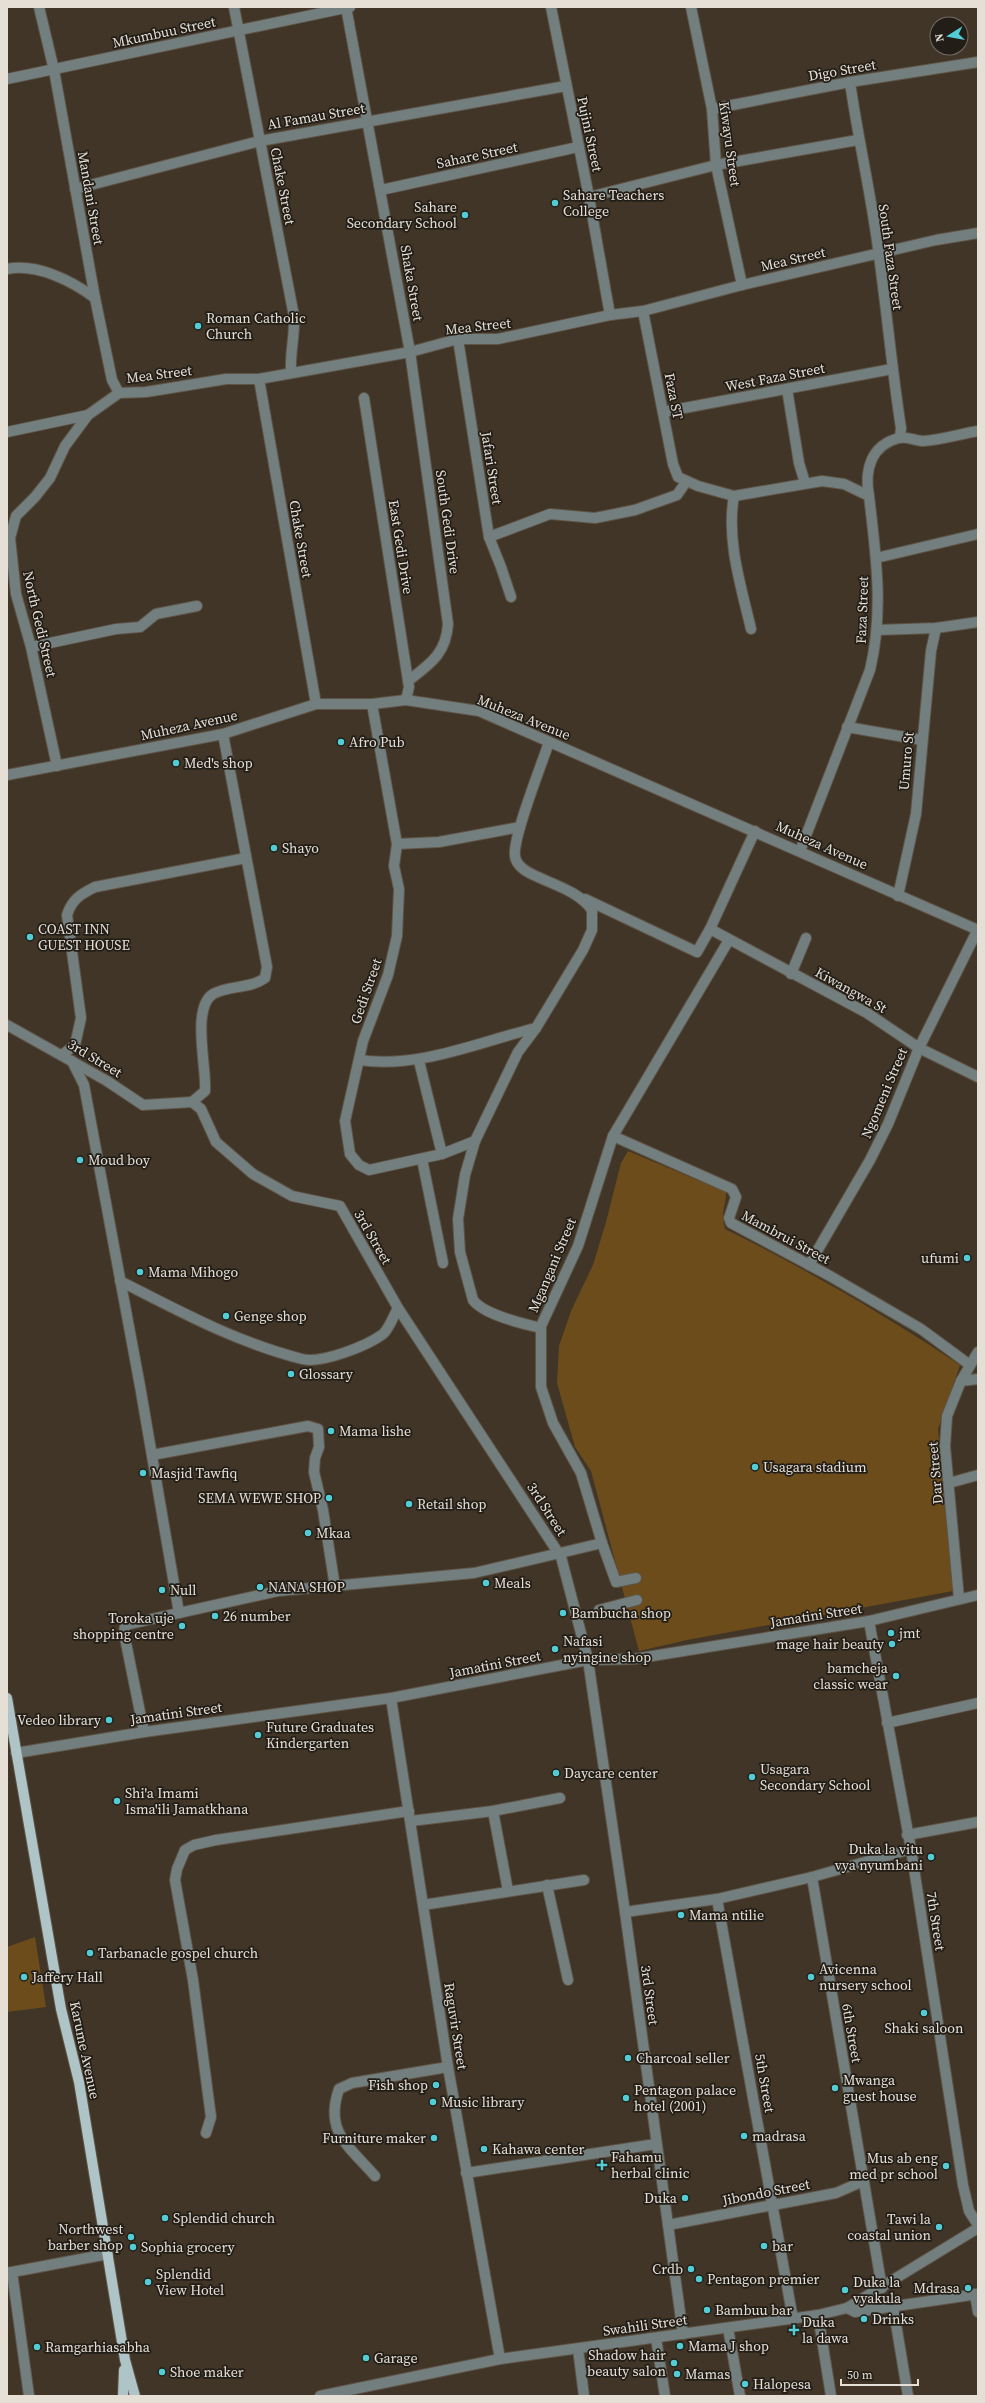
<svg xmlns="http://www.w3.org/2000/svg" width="985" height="2403" font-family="'Source Serif 4',serif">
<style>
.green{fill:#6c4c1a}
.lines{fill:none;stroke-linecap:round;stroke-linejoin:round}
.minor-casing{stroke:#5e5446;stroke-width:12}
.major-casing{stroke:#5e5446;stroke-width:12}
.minor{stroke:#737e7f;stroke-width:10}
.major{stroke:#aec4c6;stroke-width:10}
.poi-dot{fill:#52ccd5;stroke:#221e17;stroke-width:1.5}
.labels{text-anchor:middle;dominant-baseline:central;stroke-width:3.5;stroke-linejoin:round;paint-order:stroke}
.street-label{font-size:14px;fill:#e5dfd6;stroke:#221e17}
.poi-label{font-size:14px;fill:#e5dfd6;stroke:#221e17;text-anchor:start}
</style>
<rect width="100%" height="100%" fill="#403527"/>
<g class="green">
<path d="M628,1151l98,41c0,17 -6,17 -1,37 81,40 160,86 235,136l-22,64 15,162 -266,49 -48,11 -48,-180 -16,-24 -18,-64 2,-37 12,-35 22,-46 13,-43 15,-59z"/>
<polygon points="35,1937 46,2007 7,2012 7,1947"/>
</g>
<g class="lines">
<g class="minor-casing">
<g id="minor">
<polyline points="39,7 54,70 95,298 112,380 119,393"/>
<path d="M234,7l60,309c1,19 -4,36 -3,55"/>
<path d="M346,7l64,345 38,272c-2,30 -18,40 -40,57"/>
<polyline points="551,7 589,197 610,315"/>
<polyline points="691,7 712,109 716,165 742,285"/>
<polyline points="7,79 350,7"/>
<path d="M850,82c8,58 22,115 29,174 8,57 13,114 22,172l-1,10"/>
<polyline points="712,109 850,82 978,62"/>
<polyline points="75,189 260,141 566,86"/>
<polyline points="381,190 578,147"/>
<polyline points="589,197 716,165 858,140"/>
<path d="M7,269c30,-6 65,12 88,29"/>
<path d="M643,311l30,153 5,13 20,9 36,10 88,-15 22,3 25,12c7,59 15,116 1,174l-70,181"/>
<polyline points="458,339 489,537 501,567 511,597"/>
<polyline points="259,379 316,704"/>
<polyline points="787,389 799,463 805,483"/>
<polyline points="364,398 409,687 406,700"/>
<polyline points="663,412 892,369"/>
<polyline points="7,432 88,415 119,393 146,392 226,379 259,379 410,352 458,339 498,339 610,315 643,311 742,285 936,240 978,233"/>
<path d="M734,496c-8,44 7,90 17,133"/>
<path d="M869,496c-5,-26 2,-51 30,-58 8,-2 17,3 24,3 18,-1 37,-7 55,-10"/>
<polyline points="489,537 550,514 595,518 635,510 677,495 686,482"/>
<polyline points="876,558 978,534"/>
<polyline points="877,630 936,628 978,622"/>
<polyline points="31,647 116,629 140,627 156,614 197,606"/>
<polyline points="372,704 397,844 394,866 399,889 397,936 388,975 363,1041 345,1121 350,1154 359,1165 369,1170 442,1154 475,1141"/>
<polyline points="847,727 922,740"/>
<polyline points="57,766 31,647 16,594 10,538 16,516 35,497 50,478 65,446 88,415"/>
<polyline points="7,775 223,734 316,704 372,704 406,700 479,711 978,930"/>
<polyline points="397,844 439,842 520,827"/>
<polyline points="898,896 916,814 931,651 936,628"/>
<polyline points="585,899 697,952 710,929 755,831"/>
<polyline points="710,929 867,1013 919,1048 978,1077"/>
<polyline points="791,974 806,938"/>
<polyline points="7,1025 107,1081 143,1105 192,1102 201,1109 216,1142 253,1174 292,1196 340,1206 398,1308 559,1554"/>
<path d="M62,1055l13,-10 6,-27 -14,-103c5,-16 14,-21 28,-28l151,-29"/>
<path d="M359,1060c60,9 119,-18 177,-32"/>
<polyline points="72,1061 84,1085 140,1386 179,1613"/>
<polyline points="419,1061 442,1154"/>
<path d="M192,1102l13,-11c2,-23 -14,-83 8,-97 16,-9 37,-5 52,-16l2,-11 -44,-233"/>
<polyline points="613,1136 732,1189 736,1197 729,1218 731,1223 830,1276 921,1329 970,1365"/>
<polyline points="422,1159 443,1263"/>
<polyline points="809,1265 870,1160 888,1124 919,1048 978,929"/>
<path d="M120,1281c59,30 118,62 182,78 19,5 65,-13 81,-25 6,-5 11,-19 15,-26"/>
<path d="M541,1328c-17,-4 -57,-13 -68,-28l-13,-48 -2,-33 7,-44 10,-34 43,-89 18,-24 47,-78 9,-20v-20c-13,-18 -35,-24 -54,-33 -9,-4 -22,-10 -23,-21 -3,-18 27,-92 34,-114"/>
<polyline points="961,1381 978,1379"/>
<polyline points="152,1455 308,1426 318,1429 319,1447 315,1458 314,1472 323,1510 335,1587"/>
<polyline points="949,1483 978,1475"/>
<polyline points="602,1543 616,1582 636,1578"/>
<polyline points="959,1599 945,1446 947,1416 961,1381 978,1352"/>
<polyline points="599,1610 637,1600"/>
<polyline points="869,1621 911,1849 963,2185 969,2211 978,2225"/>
<polyline points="391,1698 448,2067 500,2359"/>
<polyline points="887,1723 978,1703"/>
<polyline points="144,1732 124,1633 125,1625 278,1591 474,1573 560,1553"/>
<polyline points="16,1753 144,1732 391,1698 588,1660 634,1659 869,1621 978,1595"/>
<polyline points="493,1811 508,1891"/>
<polyline points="411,1821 493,1811 560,1798"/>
<polyline points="907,1835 978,1822"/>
<polyline points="812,1877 882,2288"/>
<polyline points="547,1885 568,1980"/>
<polyline points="717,1899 793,2319"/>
<polyline points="423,1905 584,1880"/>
<polyline points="625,1912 717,1899 812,1877 911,1849"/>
<polyline points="206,2133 211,2117 193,1980 175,1880 177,1869 185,1850 194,1845 216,1840 409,1811"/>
<polyline points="466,2173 656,2144"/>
<path d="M375,2176c-26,-30 -51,-44 -36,-87l13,-6 96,-16"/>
<polyline points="668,2225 836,2193 859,2183 862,2175"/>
<polyline points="12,2272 29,2396"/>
<polyline points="7,2273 108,2254"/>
<polyline points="975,2294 978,2312"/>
<polyline points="893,2306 908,2396"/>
<polyline points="847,2308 855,2312 978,2294"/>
<polyline points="818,2315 831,2396"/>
<polyline points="728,2328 740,2396"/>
<polyline points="683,2334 625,1912 588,1660 560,1553 602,1543 581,1473 553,1423 541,1387 541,1326 578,1246 613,1136 729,940"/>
<polyline points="656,2338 665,2396"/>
<polyline points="578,2349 584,2396"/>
<polyline points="320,2396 500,2359 818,2315 847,2308 978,2228"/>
</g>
</g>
<g class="major-casing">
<g id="major">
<polyline points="7,1698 61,2009 79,2082 125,2360 135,2396"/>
<polyline points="123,2396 124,2370"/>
</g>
</g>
<use href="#minor" class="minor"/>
<use href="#major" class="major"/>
</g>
<g class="poi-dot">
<circle cx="555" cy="203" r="4"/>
<circle cx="465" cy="215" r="4"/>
<circle cx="198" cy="326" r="4"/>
<circle cx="341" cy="742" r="4"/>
<circle cx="176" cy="763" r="4"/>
<circle cx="274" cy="848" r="4"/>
<circle cx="30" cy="937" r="4"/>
<circle cx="80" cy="1160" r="4"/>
<circle cx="967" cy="1258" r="4"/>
<circle cx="140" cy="1272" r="4"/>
<circle cx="226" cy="1316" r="4"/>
<circle cx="291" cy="1374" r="4"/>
<circle cx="331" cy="1431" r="4"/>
<circle cx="755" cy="1467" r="4"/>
<circle cx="143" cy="1473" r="4"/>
<circle cx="329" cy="1498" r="4"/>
<circle cx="409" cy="1504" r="4"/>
<circle cx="308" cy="1533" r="4"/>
<circle cx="486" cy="1583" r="4"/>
<circle cx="260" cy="1587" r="4"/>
<circle cx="162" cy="1590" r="4"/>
<circle cx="563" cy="1613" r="4"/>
<circle cx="215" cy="1616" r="4"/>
<circle cx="182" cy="1626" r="4"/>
<circle cx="891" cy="1633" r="4"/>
<circle cx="892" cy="1644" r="4"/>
<circle cx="555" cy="1649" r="4"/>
<circle cx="896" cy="1676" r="4"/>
<circle cx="109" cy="1720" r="4"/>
<circle cx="258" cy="1735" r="4"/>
<circle cx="556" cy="1773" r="4"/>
<circle cx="752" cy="1777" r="4"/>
<circle cx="117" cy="1801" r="4"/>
<circle cx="931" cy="1857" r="4"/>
<circle cx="681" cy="1915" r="4"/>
<circle cx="90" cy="1953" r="4"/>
<circle cx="24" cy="1977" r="4"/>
<circle cx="811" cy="1977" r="4"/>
<circle cx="924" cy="2013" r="4"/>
<circle cx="628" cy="2058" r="4"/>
<circle cx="436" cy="2085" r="4"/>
<circle cx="835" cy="2088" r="4"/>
<circle cx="626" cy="2098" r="4"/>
<circle cx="433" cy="2102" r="4"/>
<circle cx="744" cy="2136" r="4"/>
<circle cx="434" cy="2138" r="4"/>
<circle cx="484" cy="2149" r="4"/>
<path d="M600 2159h4v4h4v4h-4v4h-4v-4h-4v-4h4z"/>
<circle cx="946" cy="2166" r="4"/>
<circle cx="685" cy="2198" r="4"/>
<circle cx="165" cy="2218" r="4"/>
<circle cx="939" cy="2227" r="4"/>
<circle cx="131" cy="2237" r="4"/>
<circle cx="764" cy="2246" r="4"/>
<circle cx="133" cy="2247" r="4"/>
<circle cx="691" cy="2269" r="4"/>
<circle cx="699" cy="2279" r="4"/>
<circle cx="148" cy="2282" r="4"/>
<circle cx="968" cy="2288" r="4"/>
<circle cx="845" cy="2290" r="4"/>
<circle cx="707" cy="2310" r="4"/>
<circle cx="864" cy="2319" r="4"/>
<path d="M792 2324h4v4h4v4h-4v4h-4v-4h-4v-4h4z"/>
<circle cx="680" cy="2346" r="4"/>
<circle cx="37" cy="2347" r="4"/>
<circle cx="366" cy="2358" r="4"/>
<circle cx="674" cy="2363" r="4"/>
<circle cx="162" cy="2372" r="4"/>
<circle cx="677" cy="2374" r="4"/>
<circle cx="745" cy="2384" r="4"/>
</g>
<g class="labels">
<g class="street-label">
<text transform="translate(164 32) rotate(-12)">Mkumbuu Street</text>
<text transform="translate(842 70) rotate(-10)">Digo Street</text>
<text transform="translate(316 116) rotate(-10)">Al Famau Street</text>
<text transform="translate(590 134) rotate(78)">Pujini Street</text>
<text transform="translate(730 144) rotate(82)">Kiwayu Street</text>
<text transform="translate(477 155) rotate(-12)">Sahare Street</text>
<text transform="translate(283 186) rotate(79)">Chake Street</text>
<text transform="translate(91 198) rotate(80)">Mandani Street</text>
<text transform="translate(891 257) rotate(82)">South Faza Street</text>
<text transform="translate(793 259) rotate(-13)">Mea Street</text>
<text transform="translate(412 283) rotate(80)">Shaka Street</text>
<text transform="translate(478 326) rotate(-6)">Mea Street</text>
<text transform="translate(159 374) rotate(-7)">Mea Street</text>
<text transform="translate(775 377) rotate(-11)">West Faza Street</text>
<text transform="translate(674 396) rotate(79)">Faza ST</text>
<text transform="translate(492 468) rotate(81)">Jafari Street</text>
<text transform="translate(448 522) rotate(82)">South Gedi Drive</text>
<text transform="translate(301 539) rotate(80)">Chake Street</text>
<text transform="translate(401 547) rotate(81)">East Gedi Drive</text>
<text transform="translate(862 610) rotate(-88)">Faza Street</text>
<text transform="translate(40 624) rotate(77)">North Gedi Street</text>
<text transform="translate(524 717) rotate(22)">Muheza Avenue</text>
<text transform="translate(189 725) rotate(-12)">Muheza Avenue</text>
<text transform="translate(906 761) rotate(-85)">Umuro St</text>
<text transform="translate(822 845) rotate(24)">Muheza Avenue</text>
<text transform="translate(851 990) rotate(29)">Kiwangwa St</text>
<text transform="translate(366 991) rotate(-71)">Gedi Street</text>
<text transform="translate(95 1058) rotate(31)">3rd Street</text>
<text transform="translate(884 1093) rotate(-67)">Ngomeni Street</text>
<text transform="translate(373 1237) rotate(60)">3rd Street</text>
<text transform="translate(786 1237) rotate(28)">Mambrui Street</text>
<text transform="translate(552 1265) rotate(-67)">Mgangani Street</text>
<text transform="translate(935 1473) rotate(-95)">Dar Street</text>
<text transform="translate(547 1509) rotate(57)">3rd Street</text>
<text transform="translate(816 1615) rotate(-9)">Jamatini Street</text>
<text transform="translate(495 1664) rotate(-11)">Jamatini Street</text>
<text transform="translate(176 1713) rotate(-8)">Jamatini Street</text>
<text transform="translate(936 1921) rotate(81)">7th Street</text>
<text transform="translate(650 1995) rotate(82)">3rd Street</text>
<text transform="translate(456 2026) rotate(81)">Raguvir Street</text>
<text transform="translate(852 2033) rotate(80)">6th Street</text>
<text transform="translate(85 2050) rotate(78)">Karume Avenue</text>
<text transform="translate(765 2083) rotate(80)">5th Street</text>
<text transform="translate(766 2192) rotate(-11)">Jibondo Street</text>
<text transform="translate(645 2325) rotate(-8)">Swahili Street</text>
</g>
<g class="poi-label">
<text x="563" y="195">Sahare Teachers<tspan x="563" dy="16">College</tspan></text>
<text x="457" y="207" text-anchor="end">Sahare<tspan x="457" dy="16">Secondary School</tspan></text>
<text x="206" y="318">Roman Catholic<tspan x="206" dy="16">Church</tspan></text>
<text x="349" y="742">Afro Pub</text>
<text x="184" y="763">Med's shop</text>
<text x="282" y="848">Shayo</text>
<text x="38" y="929">COAST INN<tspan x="38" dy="16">GUEST HOUSE</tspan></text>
<text x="88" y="1160">Moud boy</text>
<text x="959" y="1258" text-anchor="end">ufumi</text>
<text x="148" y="1272">Mama Mihogo</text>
<text x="234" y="1316">Genge shop</text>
<text x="299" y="1374">Glossary</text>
<text x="339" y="1431">Mama lishe</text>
<text x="763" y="1467">Usagara stadium</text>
<text x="151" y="1473">Masjid Tawfiq</text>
<text x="321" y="1498" text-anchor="end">SEMA WEWE SHOP</text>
<text x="417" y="1504">Retail shop</text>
<text x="316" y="1533">Mkaa</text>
<text x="494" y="1583">Meals</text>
<text x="268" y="1587">NANA SHOP</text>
<text x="170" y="1590">Null</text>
<text x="571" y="1613">Bambucha shop</text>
<text x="223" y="1616">26 number</text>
<text x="174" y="1618" text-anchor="end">Toroka uje<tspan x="174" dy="16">shopping centre</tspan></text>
<text x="899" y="1633">jmt</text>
<text x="563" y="1641">Nafasi<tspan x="563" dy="16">nyingine shop</tspan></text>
<text x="884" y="1644" text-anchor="end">mage hair beauty</text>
<text x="888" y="1668" text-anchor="end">bamcheja<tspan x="888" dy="16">classic wear</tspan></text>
<text x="101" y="1720" text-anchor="end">Vedeo library</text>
<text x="266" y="1727">Future Graduates<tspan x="266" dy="16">Kindergarten</tspan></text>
<text x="760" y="1769">Usagara<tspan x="760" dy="16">Secondary School</tspan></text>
<text x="564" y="1773">Daycare center</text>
<text x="125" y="1793">Shi'a Imami<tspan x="125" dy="16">Isma'ili Jamatkhana</tspan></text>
<text x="923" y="1849" text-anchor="end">Duka la vitu<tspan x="923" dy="16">vya nyumbani</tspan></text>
<text x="689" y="1915">Mama ntilie</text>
<text x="98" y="1953">Tarbanacle gospel church</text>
<text x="819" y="1969">Avicenna<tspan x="819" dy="16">nursery school</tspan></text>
<text x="32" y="1977">Jaffery Hall</text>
<text x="924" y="2028" text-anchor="middle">Shaki saloon</text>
<text x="636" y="2058">Charcoal seller</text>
<text x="843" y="2080">Mwanga<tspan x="843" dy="16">guest house</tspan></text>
<text x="428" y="2085" text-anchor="end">Fish shop</text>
<text x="634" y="2090">Pentagon palace<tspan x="634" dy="16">hotel (2001)</tspan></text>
<text x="441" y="2102">Music library</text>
<text x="752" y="2136">madrasa</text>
<text x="426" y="2138" text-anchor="end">Furniture maker</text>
<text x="492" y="2149">Kahawa center</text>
<text x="611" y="2157">Fahamu<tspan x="611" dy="16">herbal clinic</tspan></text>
<text x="938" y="2158" text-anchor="end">Mus ab eng<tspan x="938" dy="16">med pr school</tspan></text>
<text x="677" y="2198" text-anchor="end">Duka</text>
<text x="173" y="2218">Splendid church</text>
<text x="931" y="2219" text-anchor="end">Tawi la<tspan x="931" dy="16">coastal union</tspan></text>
<text x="123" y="2229" text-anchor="end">Northwest<tspan x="123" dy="16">barber shop</tspan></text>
<text x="772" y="2246">bar</text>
<text x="141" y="2247">Sophia grocery</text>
<text x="683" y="2269" text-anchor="end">Crdb</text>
<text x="156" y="2274">Splendid<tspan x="156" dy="16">View Hotel</tspan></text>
<text x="707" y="2279">Pentagon premier</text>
<text x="853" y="2282">Duka la<tspan x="853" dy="16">vyakula</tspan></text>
<text x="960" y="2288" text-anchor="end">Mdrasa</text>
<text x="715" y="2310">Bambuu bar</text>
<text x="872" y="2319">Drinks</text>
<text x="802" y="2322">Duka<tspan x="802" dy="16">la dawa</tspan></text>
<text x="688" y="2346">Mama J shop</text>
<text x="45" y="2347">Ramgarhiasabha</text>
<text x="666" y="2355" text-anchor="end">Shadow hair<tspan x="666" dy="16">beauty salon</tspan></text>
<text x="374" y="2358">Garage</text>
<text x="170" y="2372">Shoe maker</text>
<text x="685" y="2374">Mamas</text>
<text x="753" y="2384">Halopesa</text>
</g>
</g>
<rect width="985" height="2403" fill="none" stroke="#e5dfd6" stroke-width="16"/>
<g transform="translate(949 36) rotate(259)"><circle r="19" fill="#221e17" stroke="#706b63"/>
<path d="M0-3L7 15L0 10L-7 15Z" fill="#52ccd5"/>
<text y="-6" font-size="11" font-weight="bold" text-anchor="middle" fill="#e5dfd6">N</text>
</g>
<path d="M841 2379v6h77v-6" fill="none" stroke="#e5dfd6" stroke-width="2"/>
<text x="847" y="2379" font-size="12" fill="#e5dfd6" stroke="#221e17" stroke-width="3" paint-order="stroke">50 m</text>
</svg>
